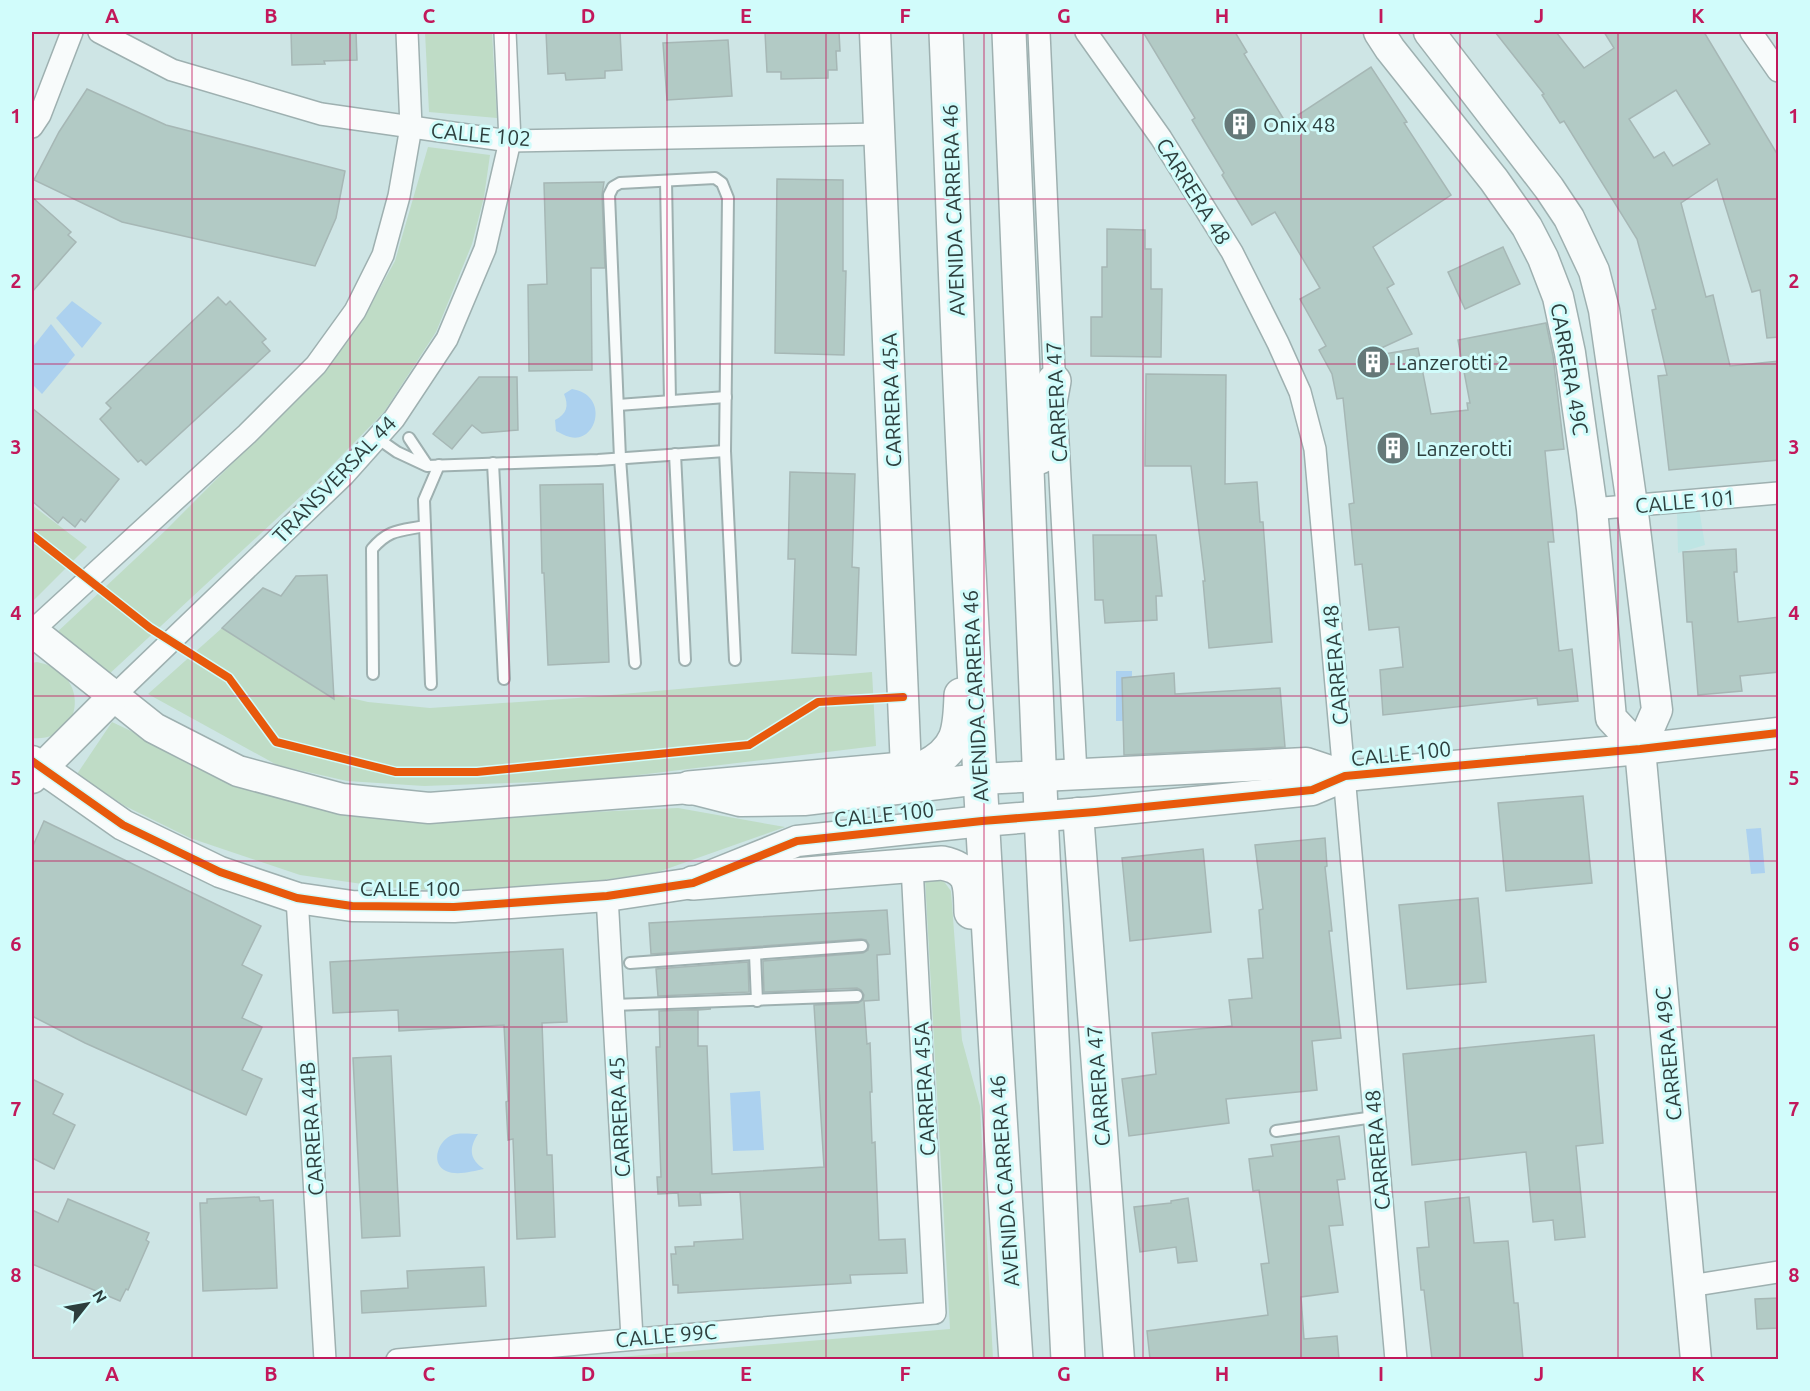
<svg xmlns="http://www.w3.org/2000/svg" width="1810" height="1391" font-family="Ubuntu,sans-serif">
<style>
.built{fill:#bee5e4}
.green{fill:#bfdcc6}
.water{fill:#acd1ef}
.building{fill:#b2cac5;stroke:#a6b7b5;stroke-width:1.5;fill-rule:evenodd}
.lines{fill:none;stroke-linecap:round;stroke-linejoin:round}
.lane-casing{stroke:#9eb0b0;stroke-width:14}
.street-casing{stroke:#9eb0b0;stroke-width:24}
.secondary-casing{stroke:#9eb0b0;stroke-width:33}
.primary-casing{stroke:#9eb0b0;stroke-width:36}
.lane{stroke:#f8fbfb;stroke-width:10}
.street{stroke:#f8fbfb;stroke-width:21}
.secondary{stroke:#f8fbfb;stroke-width:30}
.primary{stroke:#f8fbfb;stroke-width:33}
.cycleway-casing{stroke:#d1fcfb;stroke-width:11}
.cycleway{stroke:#e8590c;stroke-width:8}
.grid{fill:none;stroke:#c2185b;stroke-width:1.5;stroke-opacity:0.55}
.labels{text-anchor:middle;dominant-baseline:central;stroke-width:6;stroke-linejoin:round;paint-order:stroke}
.poi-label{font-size:21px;fill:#2d3e3d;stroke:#d1fcfb;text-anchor:start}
.street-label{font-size:21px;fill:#2d3e3d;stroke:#d1fcfb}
.neatline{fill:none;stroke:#c2185b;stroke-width:2}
.grid-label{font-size:20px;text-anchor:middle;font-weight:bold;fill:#c2185b}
</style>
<rect width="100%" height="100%" fill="#cee5e5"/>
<polygon class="built" points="1699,509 1705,545 1678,553 1677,510"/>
<g class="green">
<polygon points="425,32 492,32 497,118 429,112"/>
<polygon points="428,147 490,155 484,197 472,244 436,332 384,412 314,484 106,677 53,636 166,530 330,365 364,317 395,261"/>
<polygon points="32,505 87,547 32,602"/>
<polygon points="222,628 321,691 368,702 430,708 577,698 872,672 876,746 598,780 424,786 347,781 277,765 148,694"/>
<path d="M37,662c56,11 46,81 -5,76v-75z"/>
<polygon points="112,722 234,780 339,810 405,821 678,808 785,827 658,872 597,881 462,892 383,887 300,875 190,838 125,806 77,774"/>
<path d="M925,878c16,-1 17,0 26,13l11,149 18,66 13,253 -409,1 366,-31z"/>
</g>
<g class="water">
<polygon points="72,301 102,323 82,348 56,318"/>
<polygon points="51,324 75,355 42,394 32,384 32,348"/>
<path d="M572,389c38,6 25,55 -2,48 -5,-1 -9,-4 -14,-6l-1,-11c12,-6 14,-14 9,-26z"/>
<polygon points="1116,671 1132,671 1131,721 1116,721"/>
<polygon points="1761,828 1765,873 1751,874 1746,829"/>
<polygon points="760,1091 764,1150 733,1151 730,1093"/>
<path d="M478,1134c-9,14 -9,25 6,35 -11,2 -27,7 -38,2 -15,-7 -9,-28 4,-35 7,-4 20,-2 28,-2z"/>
</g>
<g class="building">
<polygon points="291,32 356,32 357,60 324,61 325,64 292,65"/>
<polygon points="546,32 620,32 622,70 605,71 605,78 566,80 565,73 548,74"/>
<polygon points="765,32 839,32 840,51 836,51 837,70 828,70 828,78 781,79 781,72 767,72"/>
<polygon points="1143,32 1235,32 1247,52 1244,54 1286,123 1371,67 1407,122 1404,123 1451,195 1373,247 1394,284 1387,288 1412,334 1377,350 1379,355 1418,348 1431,414 1468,410 1467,403 1470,403 1458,340 1546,323 1553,356 1564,449 1545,451 1554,542 1548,542 1559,651 1572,649 1578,701 1538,705 1537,698 1383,715 1380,670 1403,667 1399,627 1369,630 1362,564 1355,565 1349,504 1354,503 1343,398 1337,399 1332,374 1319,350 1326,346 1300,299 1320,288 1275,212 1252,225 1222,175 1224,173 1192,120 1195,118"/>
<path d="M1495,32h61l28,36 30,-20 -10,-16h100l75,125v180l-12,1 -7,-48 -8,2 -35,-113 -36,24 25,94 7,-2 17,71 49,-5v99l-110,10 -11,-94 9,-1 -15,-65 4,-1 -19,-70 -73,-118 -4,2 -18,-28 2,-1zM1676,90l34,54 -37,22 -9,-14 -10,6 -25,-39z"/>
<polygon points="728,40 732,96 667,100 663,43"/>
<polygon points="87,89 166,125 345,171 336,218 315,266 122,222 34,180 59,132"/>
<polygon points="777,179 843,180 843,271 846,271 844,355 775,353"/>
<polygon points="604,182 602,195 605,268 591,268 592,370 529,371 528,285 547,284 544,183"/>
<polygon points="32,197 71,232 68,235 76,242 32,292"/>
<polygon points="1107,229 1145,230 1145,249 1151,249 1151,289 1162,289 1161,357 1091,356 1091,317 1102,317 1102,267 1107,267"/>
<polygon points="1503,247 1520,284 1465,309 1448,272"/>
<polygon points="218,297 226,305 230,301 266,339 262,342 270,351 146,465 141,460 138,462 100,419 111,408 106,403"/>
<polygon points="1146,374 1226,375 1225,484 1257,482 1260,522 1263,522 1272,642 1209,648 1203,581 1205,581 1191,466 1145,466"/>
<polygon points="479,377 517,377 518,430 482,433 472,425 452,449 433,434"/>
<polygon points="32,408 119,479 85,522 81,519 75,527 63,517 58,523 32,501"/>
<polygon points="790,472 855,474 852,567 859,568 856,655 792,653 795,559 788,559"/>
<polygon points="603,484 609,662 548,665 544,573 542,573 540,485"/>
<polygon points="1093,535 1156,535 1162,596 1156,596 1157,620 1105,623 1103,600 1095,600"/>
<polygon points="1736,549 1737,572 1734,572 1738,622 1779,617 1779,672 1740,676 1742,691 1698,695 1692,622 1687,622 1683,552"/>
<polygon points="327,575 334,699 222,628 263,588 281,596 296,576"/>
<polygon points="1174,673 1175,694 1280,688 1285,747 1124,755 1122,678"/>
<polygon points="1583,796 1592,883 1506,891 1498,803"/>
<polygon points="44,821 261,926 242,965 262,975 242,1018 262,1027 242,1070 262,1079 246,1115 85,1043 32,1016 32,848"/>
<polygon points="1325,838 1327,866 1325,867 1332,931 1329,931 1341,1038 1312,1041 1317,1090 1226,1099 1229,1123 1129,1136 1122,1079 1156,1074 1152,1033 1232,1026 1229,1000 1252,998 1248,959 1263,958 1259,910 1263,909 1255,845"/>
<polygon points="1203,849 1211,932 1130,941 1122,858"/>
<polygon points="1478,898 1486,982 1407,989 1399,905"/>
<polygon points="887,910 890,954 877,955 879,1000 864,1001 867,1044 870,1043 872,1092 870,1092 872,1143 875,1142 879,1240 905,1239 907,1273 850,1275 851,1283 678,1293 678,1285 673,1285 671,1254 676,1254 675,1247 694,1246 694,1242 743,1239 740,1192 700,1193 701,1205 679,1206 678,1193 658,1194 657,1177 661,1177 656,1047 660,1047 659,1011 711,1009 698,1010 698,1046 707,1046 712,1174 824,1167 814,1005 858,1003 863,1000 864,995 861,990 857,988 764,992 763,961 863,953 868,950 869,945 866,940 861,939 651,954 649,923"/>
<polygon points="563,949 567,1022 542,1023 547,1155 552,1155 555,1237 517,1239 513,1139 508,1140 506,1102 508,1101 504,1025 399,1031 398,1010 333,1013 330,962"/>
<polygon points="748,962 749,992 658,996 656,969"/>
<polygon points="1594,1035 1603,1143 1576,1146 1585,1237 1555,1240 1553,1220 1533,1222 1526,1152 1412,1165 1403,1054"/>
<polygon points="391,1056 400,1236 362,1238 353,1058"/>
<polygon points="32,1079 63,1094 53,1114 75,1125 54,1169 32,1158"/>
<polygon points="1339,1136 1345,1179 1337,1180 1343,1225 1329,1226 1338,1292 1301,1297 1304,1339 1337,1336 1339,1359 1150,1359 1147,1331 1268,1315 1261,1264 1269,1263 1259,1190 1253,1191 1249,1159 1273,1156 1271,1145"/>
<polygon points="259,1197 260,1201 273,1200 277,1288 203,1291 200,1203 207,1203 207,1199"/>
<polygon points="1469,1197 1474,1243 1508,1241 1514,1303 1518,1303 1523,1359 1432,1359 1424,1290 1421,1290 1417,1248 1429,1247 1425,1202"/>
<polygon points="1188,1198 1197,1261 1178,1263 1176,1247 1140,1252 1134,1207 1171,1203 1171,1201"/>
<polygon points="68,1199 149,1233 146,1240 149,1242 128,1290 126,1289 120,1301 32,1264 32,1210 58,1222"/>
<polygon points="484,1267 486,1306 362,1313 361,1291 408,1288 407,1271"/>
<polygon points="1779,1298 1779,1328 1757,1329 1755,1299"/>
</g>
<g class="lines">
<g class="lane-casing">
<g id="lane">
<polyline points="666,181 670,401"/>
<polyline points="618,405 726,397"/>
<polyline points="377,438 397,452 427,466 598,460 725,451"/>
<polyline points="409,438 427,465"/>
<polyline points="675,454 685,660"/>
<polyline points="493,463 504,679"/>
<polyline points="635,663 620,458 609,195 613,187 620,183 715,178 722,183 728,198 725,451 735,660"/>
<path d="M373,674l-1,-125c17,-20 28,-18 53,-23"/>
<polyline points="431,684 424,500 439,465"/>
<polyline points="755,954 757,1001"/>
<polyline points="630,963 862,946"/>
<polyline points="613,1005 857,996"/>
<polyline points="1276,1131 1374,1117"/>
</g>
</g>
<g class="street-casing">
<g id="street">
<polyline points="99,32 172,70 321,114 510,141 880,134"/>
<polyline points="1039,32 1055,392"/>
<polyline points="1086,32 1161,138 1232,252 1278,343 1300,392 1315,449 1396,1360"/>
<polyline points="1751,32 1778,71"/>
<polyline points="32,127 40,115 72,32"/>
<polyline points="1057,423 1076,773"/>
<polyline points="1592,509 1778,493"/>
<polyline points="32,631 247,434 316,365 355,311 383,255 399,196 411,127 407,32"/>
<polyline points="114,696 344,475 394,419 447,339 485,249 510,141 505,32"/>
<polyline points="607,896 632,1338"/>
<polyline points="297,898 325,1360"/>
<polyline points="1690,1286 1778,1272"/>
<polyline points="397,1360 935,1313 912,866"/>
</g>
</g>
<g class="secondary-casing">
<g id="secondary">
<polyline points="875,32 906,769"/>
<polyline points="1379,32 1390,49 1494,180 1527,227 1543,258 1558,297 1570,353 1592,509 1611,718 1640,749"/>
<polyline points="1429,32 1549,188 1569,218 1594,271 1604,310 1632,505 1657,710 1640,749 1696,1360"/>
<polyline points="32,631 154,728 238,771 342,799 429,808 689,788 740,801 804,800 980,779 1306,763 1345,776"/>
<polyline points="32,761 123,825 220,872 297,898 352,906 454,907 607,896 693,883 797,841 982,821 1095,812 1312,790 1345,776 1640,749 1778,733"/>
<polyline points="32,778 114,696"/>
<polyline points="1078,813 1119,1360"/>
</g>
</g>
<g class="primary-casing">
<g id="primary">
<path d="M946,32c7,166 12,333 21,500 14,276 30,552 49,828"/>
<polyline points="1009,32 1042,835 1068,1360"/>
<polyline points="1040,457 1054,381"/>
<path d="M689,788l236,-21c34,-17 35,-37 36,-72"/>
<path d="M693,883l249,-20c31,6 28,23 29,49"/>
</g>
</g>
<use href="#lane" class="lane"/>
<use href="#street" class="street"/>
<use href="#secondary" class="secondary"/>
<use href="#primary" class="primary"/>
<g class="cycleway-casing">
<g id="cycleway">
<polyline points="32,535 150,628 229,678 276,742 396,772 477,772 749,745 818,702 903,697"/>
<polyline points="32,761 123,825 220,872 297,898 352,906 454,907 607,896 693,883 797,841 982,821 1095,812 1312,790 1345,776 1640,749 1778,733"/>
</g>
</g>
<use href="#cycleway" class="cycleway"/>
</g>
<path class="grid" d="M192,32v1328M350,32v1328M509,32v1328M667,32v1328M826,32v1328M984,32v1328M1143,32v1328M1301,32v1328M1460,32v1328M1618,32v1328M32,199h1746M32,364h1746M32,530h1746M32,696h1746M32,861h1746M32,1027h1746M32,1192h1746"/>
<defs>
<g id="building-disc" transform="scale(1.725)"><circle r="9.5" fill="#657878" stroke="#d1fcfb"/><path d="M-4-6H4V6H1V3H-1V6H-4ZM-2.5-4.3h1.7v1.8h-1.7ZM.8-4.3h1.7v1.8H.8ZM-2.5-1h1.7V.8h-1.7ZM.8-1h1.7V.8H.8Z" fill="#fff"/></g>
</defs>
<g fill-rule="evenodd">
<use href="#building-disc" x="1240" y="124"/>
<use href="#building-disc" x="1373" y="362"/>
<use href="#building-disc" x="1393" y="448"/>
</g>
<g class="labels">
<g class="poi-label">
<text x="1263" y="124">Onix 48</text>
<text x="1396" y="362">Lanzerotti 2</text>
<text x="1416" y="448">Lanzerotti</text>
</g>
<g class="street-label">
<text transform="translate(481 134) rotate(5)">CALLE 102</text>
<text transform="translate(1194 191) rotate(58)">CARRERA 48</text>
<text transform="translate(953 210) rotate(-92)">AVENIDA CARRERA 46</text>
<text transform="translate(1570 369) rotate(80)">CARRERA 49C</text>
<text transform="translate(891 400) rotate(-92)">CARRERA 45A</text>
<text transform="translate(1056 402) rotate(-93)">CARRERA 47</text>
<text transform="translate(334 479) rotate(-46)">TRANSVERSAL 44</text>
<text transform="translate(1685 501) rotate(-5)">CALLE 101</text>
<text transform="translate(1335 665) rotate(-95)">CARRERA 48</text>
<text transform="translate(975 696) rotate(-93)">AVENIDA CARRERA 46</text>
<text transform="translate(1401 753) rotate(-6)">CALLE 100</text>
<text transform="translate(884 814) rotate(-6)">CALLE 100</text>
<text x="410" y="888">CALLE 100</text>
<text transform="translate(1668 1054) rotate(-95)">CARRERA 49C</text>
<text transform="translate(1098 1086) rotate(-94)">CARRERA 47</text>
<text transform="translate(924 1089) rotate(-93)">CARRERA 45A</text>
<text transform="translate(619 1117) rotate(-93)">CARRERA 45</text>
<text transform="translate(311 1129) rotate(-94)">CARRERA 44B</text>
<text transform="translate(1377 1150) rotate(-95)">CARRERA 48</text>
<text transform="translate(1004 1181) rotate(-94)">AVENIDA CARRERA 46</text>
<text transform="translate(666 1335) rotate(-5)">CALLE 99C</text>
</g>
</g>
<rect width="1810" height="1391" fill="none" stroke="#d1fcfb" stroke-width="66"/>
<g transform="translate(87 1304) rotate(59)" stroke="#d1fcfb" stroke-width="4.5" paint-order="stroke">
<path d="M0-4.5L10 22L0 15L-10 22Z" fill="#2d3e3d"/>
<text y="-9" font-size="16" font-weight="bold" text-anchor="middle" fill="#2d3e3d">N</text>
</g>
<rect x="33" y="33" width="1744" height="1325" class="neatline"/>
<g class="grid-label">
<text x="112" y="23">A</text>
<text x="271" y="23">B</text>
<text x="429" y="23">C</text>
<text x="588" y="23">D</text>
<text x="746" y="23">E</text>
<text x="905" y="23">F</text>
<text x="1064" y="23">G</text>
<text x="1222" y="23">H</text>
<text x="1381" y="23">I</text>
<text x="1539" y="23">J</text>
<text x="1698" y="23">K</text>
<text x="16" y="123">1</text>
<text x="1794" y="123">1</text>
<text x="16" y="288">2</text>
<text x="1794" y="288">2</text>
<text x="16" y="454">3</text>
<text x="1794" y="454">3</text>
<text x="16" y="620">4</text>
<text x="1794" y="620">4</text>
<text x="16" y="785">5</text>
<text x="1794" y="785">5</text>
<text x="16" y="951">6</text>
<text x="1794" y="951">6</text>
<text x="16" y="1116">7</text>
<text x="1794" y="1116">7</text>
<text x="16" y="1282">8</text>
<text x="1794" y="1282">8</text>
<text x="112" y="1381">A</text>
<text x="271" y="1381">B</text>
<text x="429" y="1381">C</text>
<text x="588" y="1381">D</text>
<text x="746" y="1381">E</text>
<text x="905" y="1381">F</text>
<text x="1064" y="1381">G</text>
<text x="1222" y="1381">H</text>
<text x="1381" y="1381">I</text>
<text x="1539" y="1381">J</text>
<text x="1698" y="1381">K</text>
</g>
</svg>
